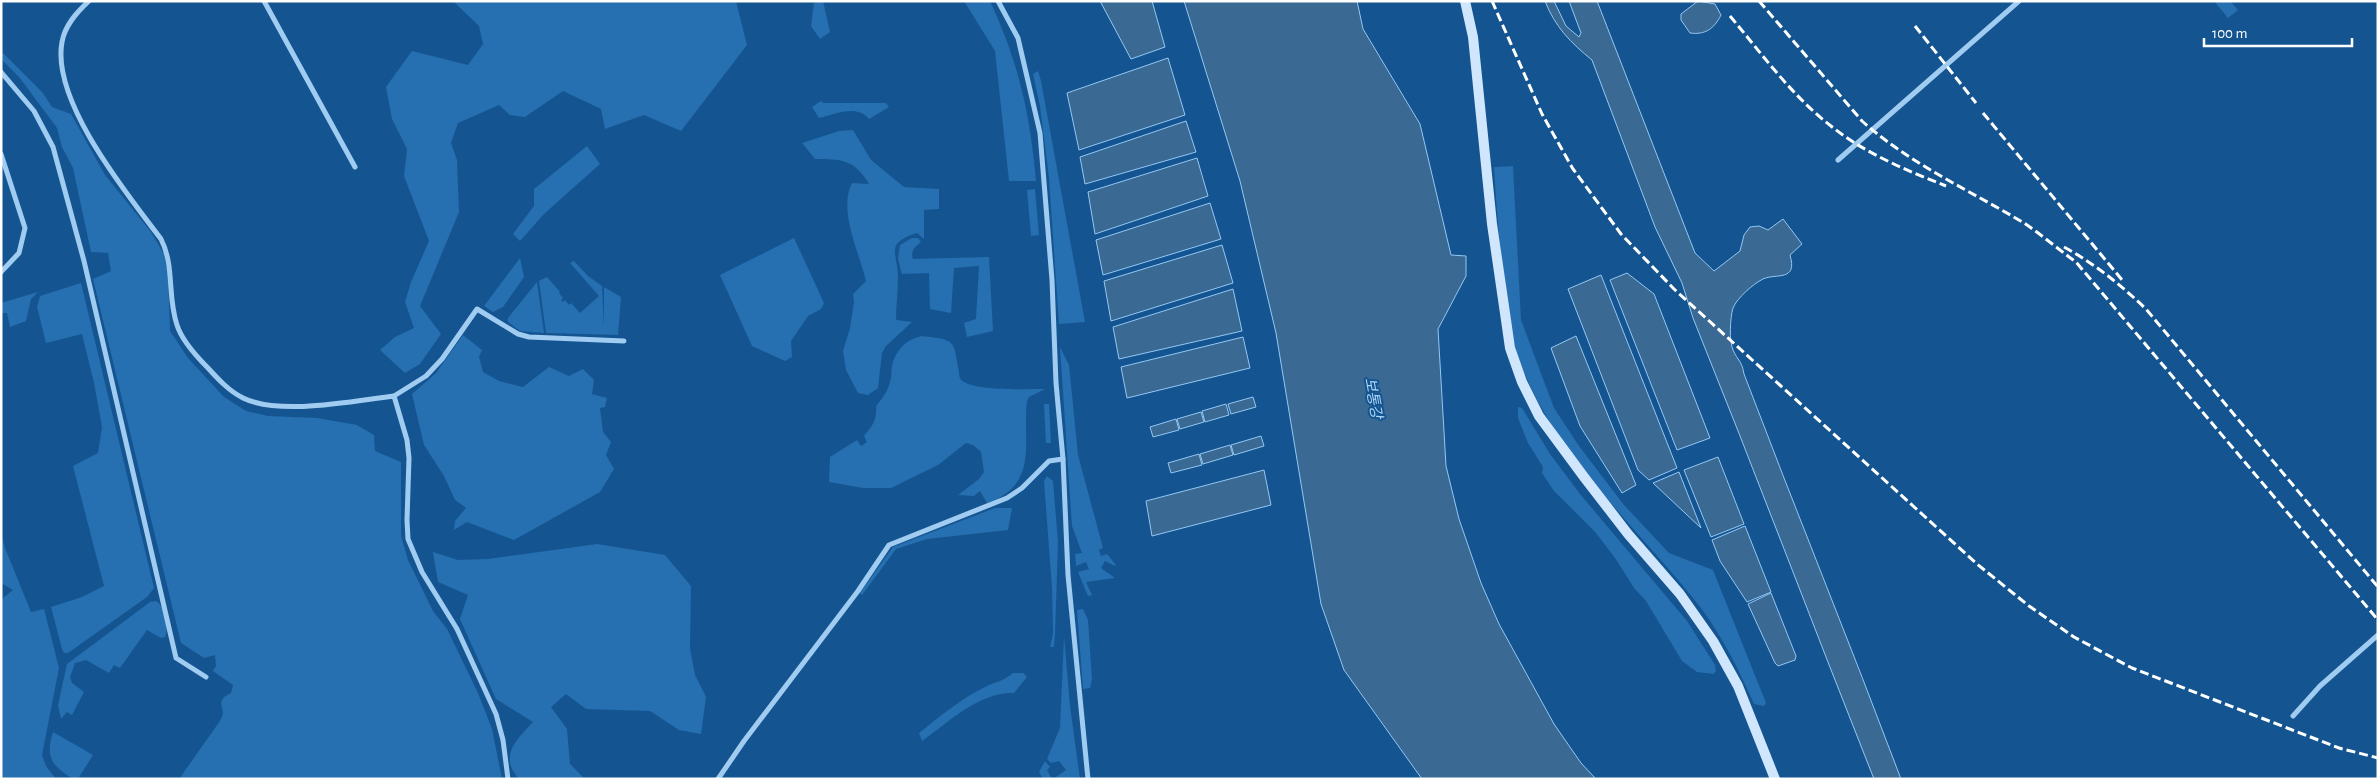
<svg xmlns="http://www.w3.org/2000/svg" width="2379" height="780" font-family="'Alegreya Sans','Noto Sans KR',sans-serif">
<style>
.green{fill:#266fb0}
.water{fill:#3a6994;stroke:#93c8f4}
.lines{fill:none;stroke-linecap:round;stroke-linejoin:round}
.street{stroke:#a1ccf1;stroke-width:5}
.secondary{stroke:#cfe6fc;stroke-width:10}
.rail{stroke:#fff;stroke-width:3;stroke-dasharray:9 4;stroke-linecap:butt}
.labels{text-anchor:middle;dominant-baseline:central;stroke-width:4;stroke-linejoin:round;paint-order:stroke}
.water-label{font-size:15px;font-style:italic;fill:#add6f8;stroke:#145591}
</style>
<rect width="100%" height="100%" fill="#145591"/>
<g class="green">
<polygon points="453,1 736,1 747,45 681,131 644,115 605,129 601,109 563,91 525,117 510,115 499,105 458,123 451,143 457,160 459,212 420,306 441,334 420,364 405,373 380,350 395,337 414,328 405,302 411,282 429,241 404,176 407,149 392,119 386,87 412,51 468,65 483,44 479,26"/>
<polygon points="823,1 830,32 820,39 811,26 814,3"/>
<path d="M964,1h26c29,63 40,112 46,180h-27l-14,-130z"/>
<polygon points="2214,1 2230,1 2238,10 2228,18"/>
<polygon points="1,51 43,93 52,107 71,114 105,175 151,232 164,254 168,275 170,331 188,358 224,397 246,411 268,416 317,418 357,425 374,435 375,451 401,462 401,536 408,560 433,611 447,629 478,693 492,729 502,779 179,779 220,721 223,714 221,702 224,697 231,693 233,685 213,671 216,666 215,655 204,658 181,643 93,279 111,271 108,253 91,252 73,168 62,147 57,128 19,77 1,59"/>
<polygon points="1038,71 1041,81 1085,322 1059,324 1049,178 1040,106 1033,74"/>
<path d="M821,101l2,2h63l3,4 -20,12c-12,-15 -33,-5 -50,-1l-7,-11z"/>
<path d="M853,130l18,30 33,27 35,2v20l-15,1v29l-7,-6c-32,10 -20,19 -19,43 0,15 -2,30 -2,44l16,2 -26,24 -4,7 -4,35 -10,7 -10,-2 -12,-23 -3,-19 7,-23 4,-26 -1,-8 13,-13c-7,-29 -28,-70 -14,-98l17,1c-15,-25 -28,-25 -54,-25l-13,-16 37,-12z"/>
<polygon points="587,146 600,164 544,214 520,241 513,234 534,206 534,189"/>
<path d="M1513,166l8,154 33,88 25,38 45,59 45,48 44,17 51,128 2,5 -2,3 -10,-2c-15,-34 -31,-66 -53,-96 -65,-83 -153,-157 -186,-260 -7,-21 -8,-43 -11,-64 -4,-39 -8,-78 -10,-117z"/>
<polygon points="1035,189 1039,235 1031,236 1027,190"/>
<polygon points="794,238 824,303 821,309 808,316 791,341 792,357 785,361 752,346 720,275"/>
<path d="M912,238h6l3,4c-6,5 -11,9 -8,17l76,-2 4,74 -26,6 -3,-14 12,-4 3,-53 -25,2 -3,45 -21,-4 -1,-36 -27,1 -4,-15 2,-14z"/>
<polygon points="520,258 524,277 503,307 493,312 484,306"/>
<polygon points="574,261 588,276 602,286 604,328 604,287 621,297 618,335 546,333 539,281 547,277 560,292 559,293 563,298 561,300 563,302 565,300 569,305 571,303 580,313 599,296 570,263"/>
<polygon points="537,282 544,333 520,331 508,322 508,318"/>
<polygon points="81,283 154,588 147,597 68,653 64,653 62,649 51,607 82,597 104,586 73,466 98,453 102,427 94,383 82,334 46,343 37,307 40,296"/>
<polygon points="38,292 31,299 26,321 10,327 7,313 1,313 1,303"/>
<polygon points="463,335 482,350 479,357 483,372 499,381 523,387 549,367 569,376 583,369 594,380 592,394 607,398 605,407 600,408 603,432 611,442 606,455 614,469 600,492 514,540 467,522 454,530 455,521 466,508 455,500 444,476 424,445 412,394 436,373"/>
<path d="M922,336c35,4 31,4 37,36 0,4 1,8 5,10 14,9 63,7 81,7l-16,8 -2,4c-5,42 13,83 -40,102l-7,-12 -6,5 -16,-1 21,-16 5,-7 -3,-20 -8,-7 -7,-2 -28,22 -47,23h-28l-34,-6 1,-25 27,-17 4,6 6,-4 -3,-6c9,-11 13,-16 12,-30 6,-7 12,-15 14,-24 2,-5 1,-11 2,-17 4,-15 14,-26 30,-29z"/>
<polygon points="1060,347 1069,365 1078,455 1103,548 1099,550 1101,556 1107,554 1116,565 1115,566 1105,561 1101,568 1115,578 1086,582 1092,595 1088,596 1078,572 1089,569 1086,562 1076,566 1075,554 1082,553 1072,526"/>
<polygon points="1044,404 1049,404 1051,443 1046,443"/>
<polygon points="1518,407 1522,408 1550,454 1580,494 1687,621 1715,665 1716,671 1713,674 1697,672 1682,661 1646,601 1634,588 1615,558 1596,533 1554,491 1542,473 1543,467 1528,443 1518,418"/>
<polygon points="1047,476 1053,481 1058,542 1055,635 1054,647 1050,647 1053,634 1052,588 1044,481"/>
<polygon points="995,508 1012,508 1008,530 927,539 896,549 862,595 860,593 893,547"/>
<polygon points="1,533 5,548 31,612 44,609 59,668 42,755 46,766 56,779 1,779 1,604 3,598 13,590 1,583"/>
<path d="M597,544l68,11 26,31 -1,62 5,27 11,22 -5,37 -22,-4 -29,-19 -64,-2 -20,-15 -15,13 16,22 3,35 15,15h-66c-21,-23 -2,-40 14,-57l-37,-23 -36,-80 8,-24 -30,-13 -5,-30 25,8 30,-1z"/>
<path d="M156,601c8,4 14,27 9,36l-4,1 -14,-8 -27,38 -6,-3 -5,8 -23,-13 -11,3 -5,14 2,6 12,9 -12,23 -5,-3 -6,7 -3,-14 9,-41 83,-62z"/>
<polygon points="1083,609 1088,620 1092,679 1090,688 1083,689 1077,610"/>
<polygon points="1064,636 1070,706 1080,779 1053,779 1066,770 1059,761 1051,763 1047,759 1060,728"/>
<path d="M1013,673h10l4,4 -13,16c-35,-1 -65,29 -92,48l-3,-8c20,-16 43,-35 66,-46 10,-5 19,-6 28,-14z"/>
<path d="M53,732l40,23 -15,24c-6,0 -10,-3 -15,-7 -16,-11 -15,-23 -10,-40z"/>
<polygon points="1045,761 1050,767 1047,770 1052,779 1043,779 1039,772"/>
</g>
<g class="water">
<polygon points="1100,1 1152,1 1165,47 1131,59"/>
<polygon points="1184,1 1357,1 1363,29 1420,124 1451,255 1466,256 1466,276 1438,329 1446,466 1459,519 1481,583 1499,624 1554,724 1581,763 1596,779 1422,779 1344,670 1321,604 1276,333 1240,181"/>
<path d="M1545,1h9l12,25 13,11 2,-4 -12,-32h28l98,252 19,18 26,-20 4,-16 6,-8 9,-1 9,4 15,-11 19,25 -12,11c8,27 -14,18 -27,24 -10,5 -26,19 -30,29 -3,10 -4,33 0,42 5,11 9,11 11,24 51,135 106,269 157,405h-27c-61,-153 -119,-308 -181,-461l-11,-35 -27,-56 -63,-167c-21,-17 -37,-33 -47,-59z"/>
<path d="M1698,1l17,3 6,11c-7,14 -16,20 -31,18l-9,-13v-6z"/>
<polygon points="1168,58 1185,115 1079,150 1067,93"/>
<polygon points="1186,121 1196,152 1085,184 1080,157"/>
<polygon points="1197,158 1208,196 1095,234 1088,192"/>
<polygon points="1210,203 1221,239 1103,275 1096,240"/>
<polygon points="1222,245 1233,283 1111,321 1104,281"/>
<polygon points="1627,273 1654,294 1710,438 1677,450 1610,280"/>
<polygon points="1601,275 1677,468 1649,480 1638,470 1568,289"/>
<polygon points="1233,289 1242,331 1119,359 1113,327"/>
<polygon points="1576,336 1636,485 1622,493 1580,426 1551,348"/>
<polygon points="1243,337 1250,368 1127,398 1121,367"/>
<polygon points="1253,397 1256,407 1231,414 1228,404"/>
<polygon points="1226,404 1229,415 1205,422 1202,411"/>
<polygon points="1201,412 1204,422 1180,429 1177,419"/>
<polygon points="1176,419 1179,430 1153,437 1150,427"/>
<polygon points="1261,436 1264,446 1234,455 1231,445"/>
<polygon points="1230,445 1233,455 1203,464 1200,454"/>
<polygon points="1199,454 1202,465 1171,473 1168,463"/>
<polygon points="1718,457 1744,524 1711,537 1684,470"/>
<polygon points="1264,470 1271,505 1152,536 1146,501"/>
<polygon points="1679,472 1701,528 1653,483"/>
<polygon points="1745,526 1771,592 1747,602 1720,561 1712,540"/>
<polygon points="1771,593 1796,656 1795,660 1778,666 1775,663 1748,604"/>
</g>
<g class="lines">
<g class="street">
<path d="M89,1c-12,11 -24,24 -27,41 -11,59 65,152 99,197 14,28 6,57 16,86 5,16 19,31 31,43 10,11 21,23 35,30 37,18 110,3 151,-2l13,44 2,18 -2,62 1,19 14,33 35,57 39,85 7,26 5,39"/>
<polyline points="264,1 355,167"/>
<polyline points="998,1 1018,38 1040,133 1052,280 1056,383 1063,459 1068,575 1088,779"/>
<polyline points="1,72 34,111 53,147 84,261 176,658 206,677"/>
<polyline points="1,154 25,228 19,253 1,272"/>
<polyline points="1838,160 2019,1"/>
<polyline points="394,396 426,376 442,359 477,309 518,334 529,337 624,341"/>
<polyline points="2293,716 2320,686 2378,635"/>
<polyline points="718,779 744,741 858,591 889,545 1007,498 1022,488 1049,461 1063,459"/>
</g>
<polyline class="secondary" points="1465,1 1473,37 1492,224 1506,320 1510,348 1522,382 1539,416 1584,477 1628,534 1680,594 1713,641 1738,686 1775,779"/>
<g class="rail">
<polyline points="1492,1 1542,114 1573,169 1621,234 1674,289 1977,564 2029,606 2074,637 2132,668 2339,748 2378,758"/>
<path d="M1759,1l103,120c48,43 107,69 162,102 18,12 35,27 52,39l302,358"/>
<path d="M1730,16c32,38 62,80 101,110 33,27 75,44 115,60"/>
<polyline points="1915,26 1976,103"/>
<polyline points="1983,113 2123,281"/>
<path d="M2064,247c31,17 57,38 82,62l232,278"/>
</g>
</g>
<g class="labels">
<g class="water-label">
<text transform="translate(1373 398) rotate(80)">보통강</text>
</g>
</g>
<rect width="2379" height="780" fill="none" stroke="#ffffff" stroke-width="5"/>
<path d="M2204 38v8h148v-8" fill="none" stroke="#ffffff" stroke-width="2.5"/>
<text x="2212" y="38" font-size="15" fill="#ffffff" stroke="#145591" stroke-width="4" paint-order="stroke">100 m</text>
</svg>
